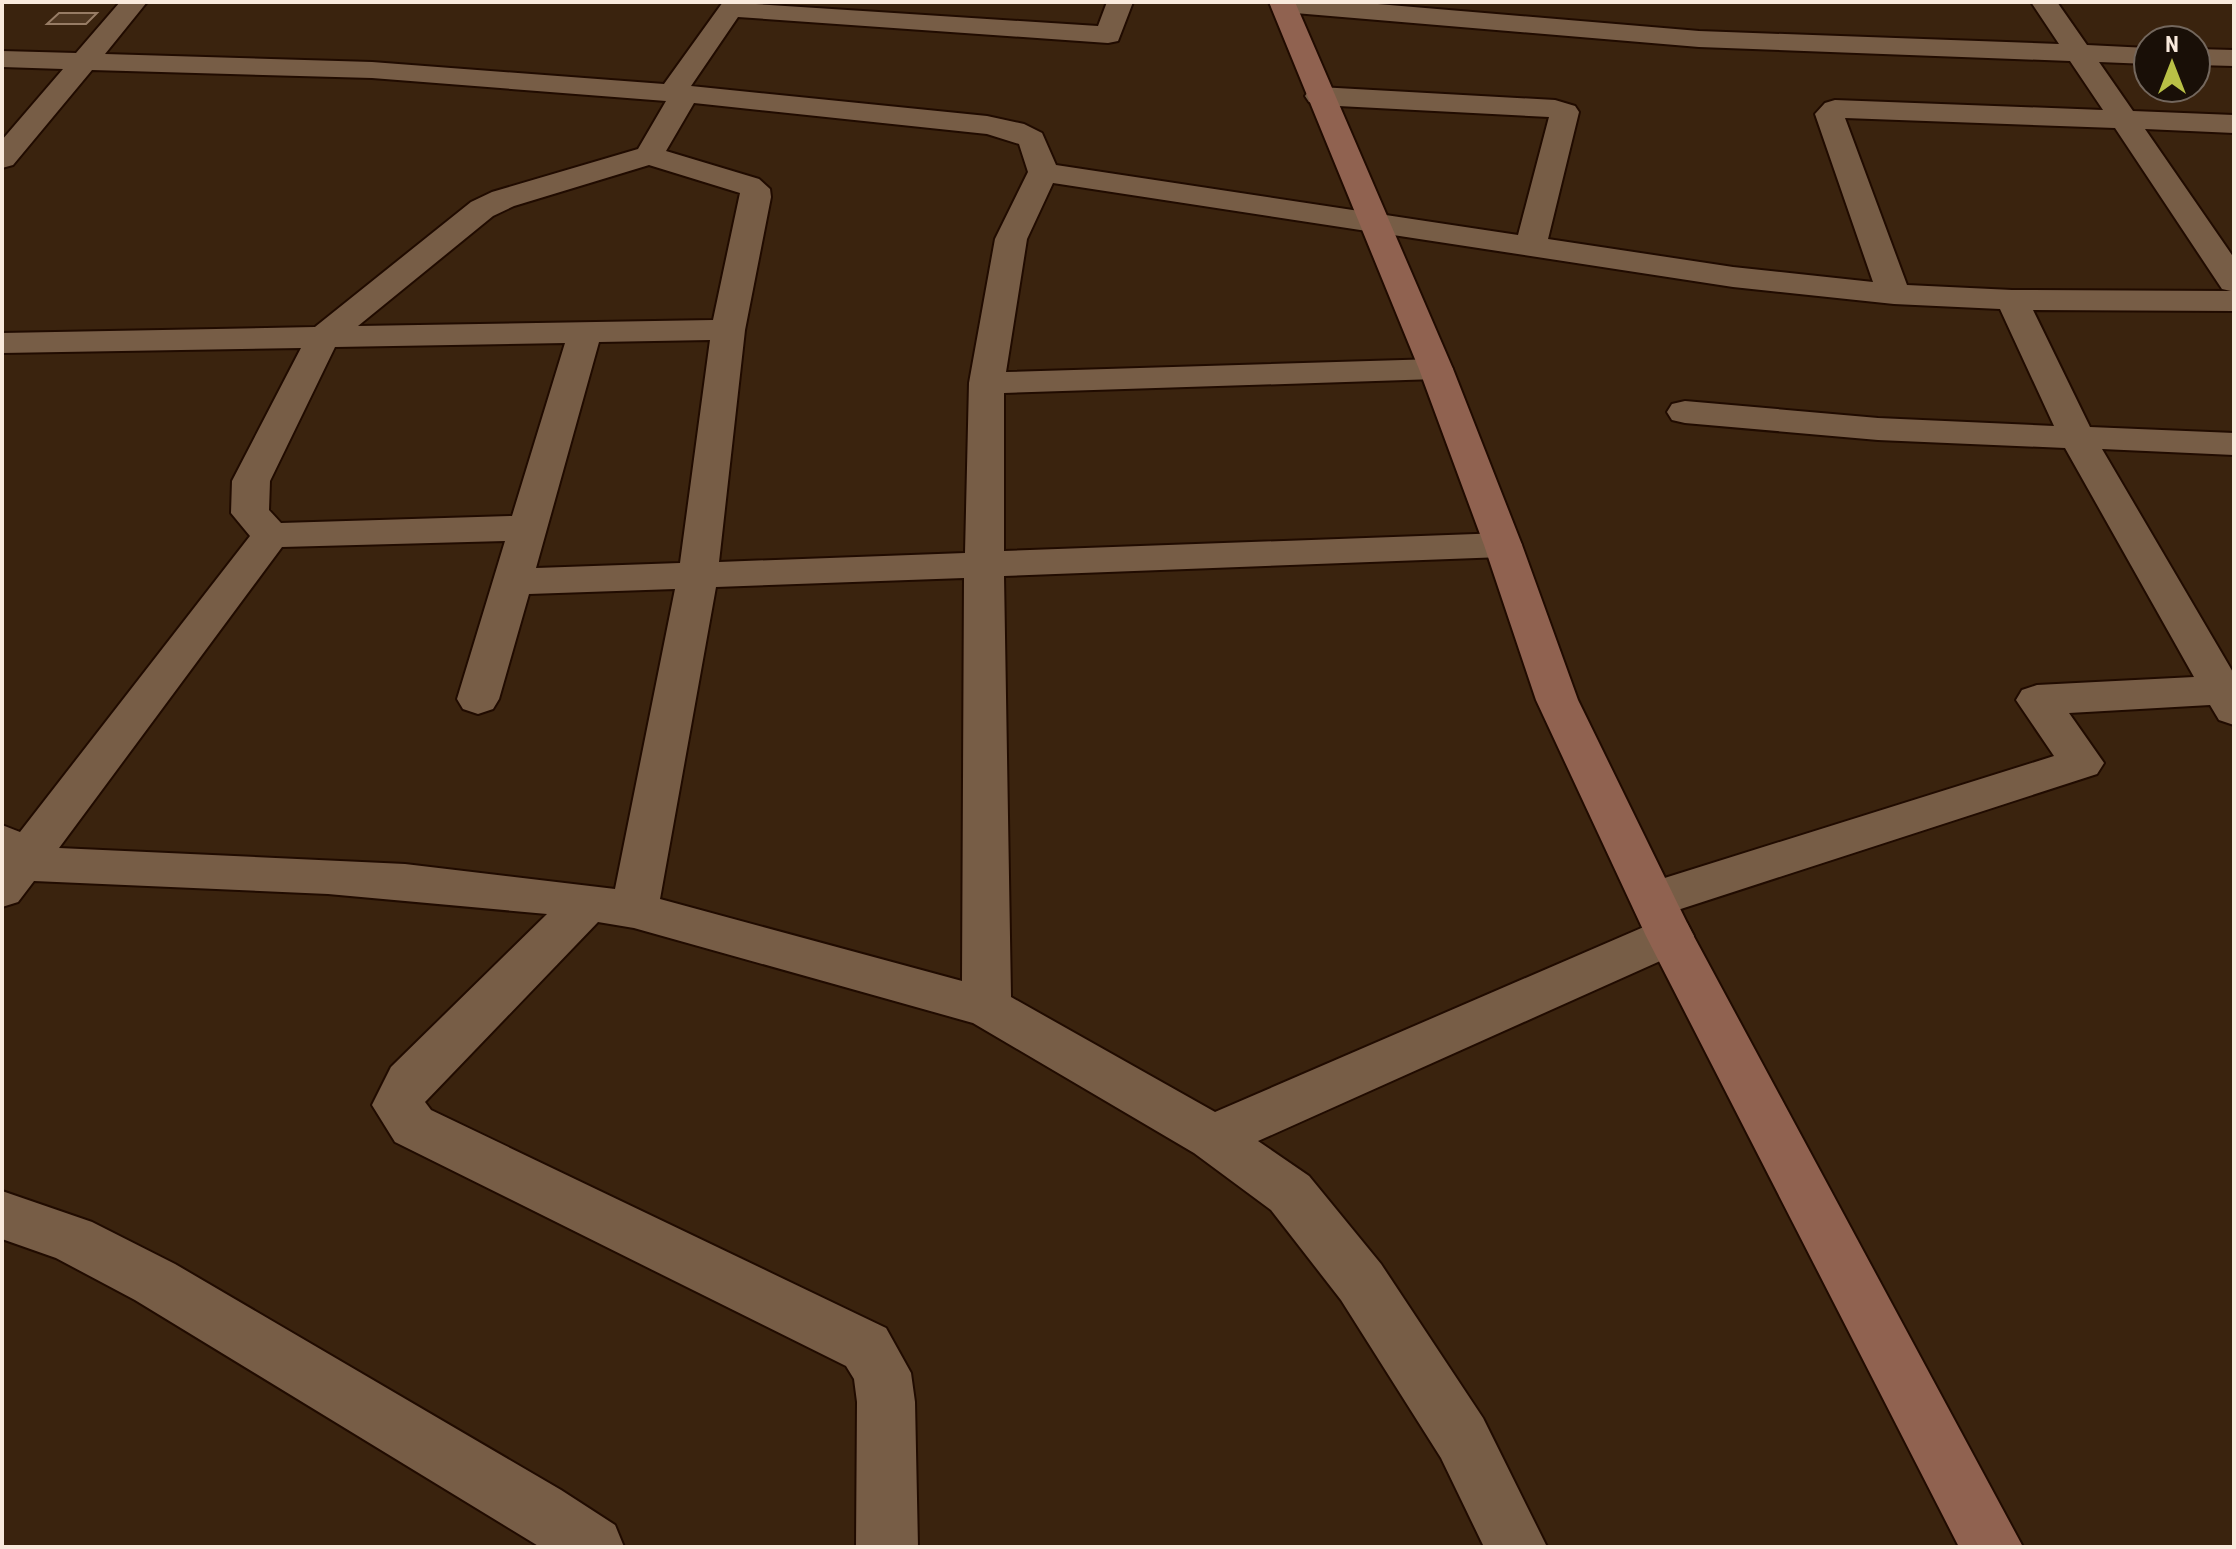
<svg xmlns="http://www.w3.org/2000/svg" width="2236" height="1549" font-family="'Roboto Condensed',sans-serif">
<style>
.building{fill:#4f3721;stroke:#977c65;stroke-width:2}
.lines{fill:none;stroke-linecap:round;stroke-linejoin:round}
.street-casing{stroke:#200b00;stroke-width:4}
.secondary-casing{stroke:#200b00;stroke-width:4}
.street{fill:#775d46;fill-rule:evenodd}
.secondary{fill:#906250;fill-rule:evenodd}
</style>
<rect width="100%" height="100%" fill="#3a230e"/>
<polygon class="building" points="59,13 97,13 86,24 47,24"/>
<g class="lines">
<g class="street-casing">
<g id="street">
<path d="M120,2h27l-42,52 267,8 292,22 59,-82 375,24 9,-24h26l-15,39 -10,2 -370,-26 -47,69 296,30 37,8 18,9 14,32 462,70 31,-118 -230,-12 -10,-3 -4,-6 4,-6 10,-3 236,13 20,6 4,6 -31,127 185,28 140,15 -58,-168 10,-11 10,-3 268,10 -33,-49 -371,-14 -416,-35 -9,-2 -4,-6 84,-2 345,29 360,13 -28,-42h26l30,43 61,3v16l-49,-2 34,49 101,4v18l-89,-4 89,129v53l-201,-1 57,117 144,6v22l-132,-6 132,225v51l-15,-5 -9,-15 -141,8 35,50 -7,11 -444,144 -17,-5 -6,-13 6,-13 418,-131 -38,-56 6,-10 15,-5 157,-8 -129,-229 -187,-8 -193,-17 -13,-3 -5,-8 5,-8 13,-3 193,17 176,8 -54,-117 -106,-5 -161,-17 -680,-104 -26,56 -21,133 430,-13 12,3 5,7 -5,7 -12,3 -432,14v158l499,-18 14,3 5,9 -5,9 -14,3 -499,19 7,421 204,115 438,-189 17,-6 17,6 7,13 -7,13 -429,192 51,35 72,88 102,154 64,129h-63l-43,-89 -100,-158 -70,-90 -77,-57 -221,-130 -339,-95 -36,-6 -173,180 6,8 455,218 25,45 4,29 3,145h-62l1,-145 -3,-23 -8,-13 -451,-224 -23,-37 19,-38 156,-153 -219,-20 -294,-13 -16,21 -16,5v-82l18,7 230,-296 -19,-23 1,-32 69,-133 -299,5v-20l313,-6 156,-125 21,-10 146,-43 28,-48 -294,-23 -280,-8 -79,95 -11,3v-28l61,-71 -61,-2v-16l74,2zM694,103l293,31 32,10 9,28 -33,67 -26,144 -4,170 -246,9 26,-232 26,-133 -1,-8 -11,-10 -93,-28zM1845,118l270,10 107,161 9,2 -219,-1 -105,-5zM649,165l91,28 -27,127 -355,6 135,-110 21,-10zM710,340l-30,223 -144,5 63,-226zM565,343l-53,173 -231,7 -12,-13 1,-29 65,-134zM505,541l-48,158 6,10 15,5 15,-5 6,-10 30,-105 146,-5 -60,300 -210,-25 -346,-16 223,-301zM964,578l-2,403 -302,-82 56,-312z"/>
<polygon points="2196,49 2234,50 2234,66 2196,65"/>
<polygon points="2,1191 92,1222 175,1264 561,1490 615,1525 624,1547 540,1547 135,1300 56,1258 2,1239"/>
</g>
</g>
<g class="secondary-casing">
<polygon id="secondary" points="1269,2 1295,2 1453,369 1522,545 1578,700 1692,933 2023,1547 1959,1547 1646,936 1536,700 1484,545 1419,369"/>
</g>
<use href="#street" class="street"/>
<use href="#secondary" class="secondary"/>
</g>
<rect width="2236" height="1549" fill="none" stroke="#f9eadd" stroke-width="8"/>
<g transform="translate(2172 64)"><circle r="38" fill="#190f07" stroke="#73675d" stroke-width="2"/>
<path d="M0-6L14 30L0 20L-14 30Z" fill="#b9c046"/>
<text y="-12" font-size="22" font-weight="bold" text-anchor="middle" fill="#f9eadd">N</text>
</g>
</svg>
